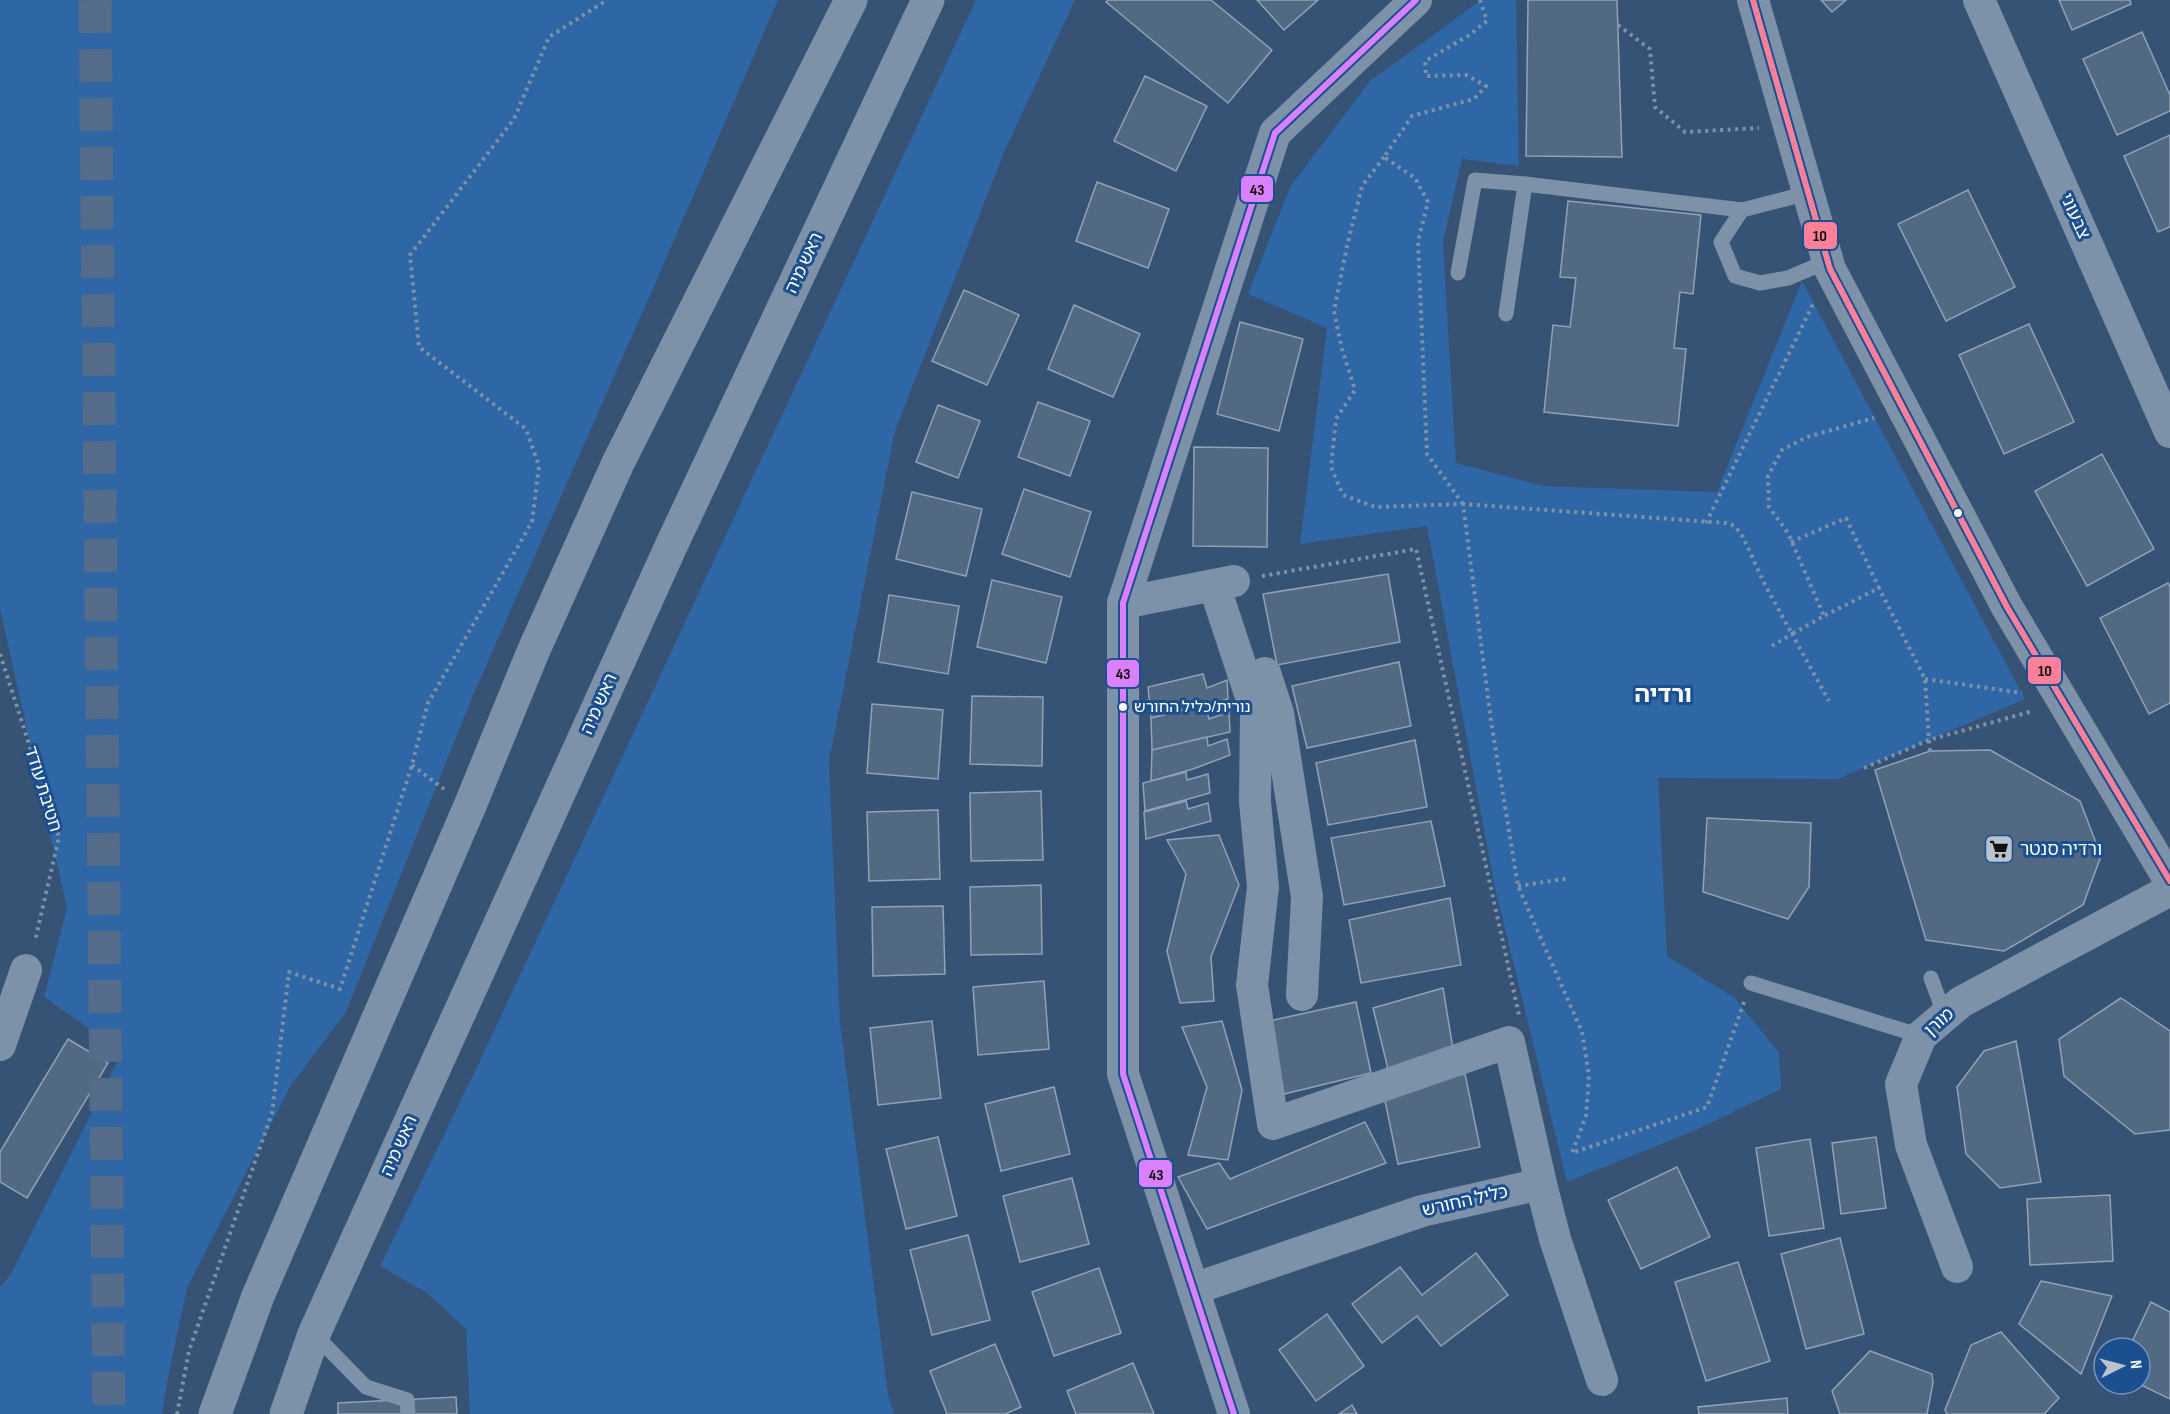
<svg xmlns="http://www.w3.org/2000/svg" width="2170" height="1414" font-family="'Sofia Sans Condensed','Noto Sans Hebrew',sans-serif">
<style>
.green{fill:#2f66a5}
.building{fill:#526984;stroke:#92a2b6;stroke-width:1.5}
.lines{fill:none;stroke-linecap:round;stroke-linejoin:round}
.trunk-tunnel{stroke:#546c89;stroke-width:33;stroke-dasharray:33 16;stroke-linecap:butt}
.path{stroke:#7d92a8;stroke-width:4;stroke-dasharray:3 4.5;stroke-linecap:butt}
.service{stroke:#7d92a8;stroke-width:15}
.minor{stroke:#7d92a8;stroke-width:32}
.tertiary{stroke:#7d92a8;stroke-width:33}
.bus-1-casing{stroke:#1b4f8f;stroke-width:10}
.bus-2-casing{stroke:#1b4f8f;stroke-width:10}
.bus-1{stroke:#ff8098;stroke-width:6}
.bus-2{stroke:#d880ff;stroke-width:6}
.bus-dot{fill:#fff;stroke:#1b4f8f;stroke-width:2}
.labels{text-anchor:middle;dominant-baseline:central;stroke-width:6;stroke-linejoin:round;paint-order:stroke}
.bus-label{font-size:16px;fill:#fff;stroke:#1b4f8f;text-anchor:start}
.street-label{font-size:18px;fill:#fff;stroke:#1b4f8f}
.poi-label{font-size:18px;fill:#fff;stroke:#1b4f8f;text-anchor:start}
.district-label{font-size:24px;font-weight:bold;fill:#fff;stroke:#1b4f8f}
.line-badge{stroke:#1b4f8f;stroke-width:2}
.pale-badge-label{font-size:16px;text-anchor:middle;font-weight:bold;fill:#111}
</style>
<rect width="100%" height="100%" fill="#365274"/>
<g class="green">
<polygon points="0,0 778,0 655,284 471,700 346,1012 291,1085 187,1288 168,1377 162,1414 0,1414 0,1287 11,1274 122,1052 44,997 67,908 0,609"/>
<polygon points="976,0 1075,0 1005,150 895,431 829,761 840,1023 888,1395 894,1414 470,1414 466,1329 427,1293 380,1266 478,1065"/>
<polygon points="1481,0 1516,0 1519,166 1462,159 1443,242 1456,463 1543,486 1717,492 1802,281 2025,699 1838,779 1658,778 1667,956 1735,998 1779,1053 1781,1089 1696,1130 1567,1182 1495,888 1427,526 1300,544 1327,328 1248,294 1290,187 1370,81"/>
</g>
<g class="building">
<polygon points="1108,0 1211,0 1272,50 1228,103 1106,2"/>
<polygon points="1257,0 1318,0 1284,30"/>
<polygon points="1528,0 1617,0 1622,157 1526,156"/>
<polygon points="1821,0 1846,0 1832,12"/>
<polygon points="2059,0 2130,0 2131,4 2072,30"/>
<polygon points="2142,32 2170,95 2170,111 2117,135 2083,59"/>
<polygon points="1145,76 1207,106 1176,171 1114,141"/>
<polygon points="2170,135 2170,227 2158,232 2124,156"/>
<polygon points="1097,182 1169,209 1148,268 1076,241"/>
<polygon points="1968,190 2015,287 1946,321 1898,224"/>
<polygon points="1568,201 1701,215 1693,294 1680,292 1674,348 1686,349 1678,426 1544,412 1553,325 1570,327 1576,278 1560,277"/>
<polygon points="964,290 1019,315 987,385 932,361"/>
<polygon points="1074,305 1140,334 1113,397 1048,369"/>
<polygon points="1240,322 1303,339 1279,431 1217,414"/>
<polygon points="2029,324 2074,422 2004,454 1959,355"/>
<polygon points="1038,402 1090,421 1070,476 1018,457"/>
<polygon points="938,405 980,421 958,478 916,462"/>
<polygon points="1194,447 1268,448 1267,547 1193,546"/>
<polygon points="2102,454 2154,549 2087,586 2035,491"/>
<polygon points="1024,489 1091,512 1070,577 1002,554"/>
<polygon points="912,492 982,509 966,576 896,559"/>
<polygon points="1388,574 1400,642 1277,665 1263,594"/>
<polygon points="992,580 1062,597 1046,663 977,647"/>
<polygon points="2168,583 2170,587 2170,703 2149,714 2100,618"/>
<polygon points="889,595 959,606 948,674 878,662"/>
<polygon points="1399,662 1411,726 1307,748 1292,686"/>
<polygon points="1203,674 1207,688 1227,680 1228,699 1151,718 1148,687"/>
<polygon points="972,696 1043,697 1042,766 970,764"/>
<polygon points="872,704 943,710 938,779 867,773"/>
<polygon points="1205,705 1209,719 1229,712 1230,732 1152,750 1151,718"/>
<polygon points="1207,737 1208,746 1227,739 1230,755 1193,769 1151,781 1152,750"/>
<polygon points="1415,740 1427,807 1328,825 1316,763"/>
<polygon points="1990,750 2080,801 2101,856 2083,905 2004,951 1926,940 1875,770 1930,751"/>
<polygon points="1186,772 1187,780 1208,774 1210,793 1145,811 1143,783"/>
<polygon points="1041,791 1043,860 971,861 970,793"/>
<polygon points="1186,801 1188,809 1208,803 1211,821 1146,839 1144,812"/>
<polygon points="938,810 940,879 869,881 867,812"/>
<polygon points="1707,818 1811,823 1809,887 1788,919 1703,892"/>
<polygon points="1431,821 1445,886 1344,905 1331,838"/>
<polygon points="1219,835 1239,885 1211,957 1214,1001 1180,1003 1167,951 1186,874 1167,840"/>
<polygon points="1041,885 1042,954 971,955 970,887"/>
<polygon points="1450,898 1461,965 1361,983 1349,920"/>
<polygon points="943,906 945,974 873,976 872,907"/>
<polygon points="1044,981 1049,1049 978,1055 973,987"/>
<polygon points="1443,988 1453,1049 1388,1069 1373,1008"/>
<polygon points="2121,998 2170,1031 2170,1130 2135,1134 2064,1076 2059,1039"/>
<polygon points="1356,1002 1371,1073 1284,1094 1269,1021"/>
<polygon points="932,1021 941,1098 878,1105 870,1028"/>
<polygon points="1222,1021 1242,1090 1228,1160 1188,1155 1207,1087 1182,1027"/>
<polygon points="68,1039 108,1063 27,1198 0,1182 0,1152"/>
<polygon points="2016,1041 2041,1182 2000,1188 1966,1154 1957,1087 1984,1051"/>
<polygon points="1465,1074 1480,1147 1398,1164 1383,1091"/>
<polygon points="1054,1087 1070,1154 1001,1171 985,1104"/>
<polygon points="1365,1122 1386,1163 1207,1229 1178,1177 1219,1163 1230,1179"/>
<polygon points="938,1137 957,1216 906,1229 886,1149"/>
<polygon points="1876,1137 1886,1208 1841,1214 1832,1143"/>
<polygon points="1810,1139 1824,1228 1769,1236 1756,1148"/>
<polygon points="1677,1167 1710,1237 1641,1269 1608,1200"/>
<polygon points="1072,1178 1089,1244 1020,1262 1003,1196"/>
<polygon points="2110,1195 2113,1261 2030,1265 2027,1199"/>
<polygon points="968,1235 990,1320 932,1335 910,1250"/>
<polygon points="1840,1238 1864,1334 1806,1349 1781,1254"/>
<polygon points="1476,1253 1508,1295 1441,1346 1417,1316 1382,1343 1352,1304 1400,1267 1422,1295"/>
<polygon points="1738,1262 1770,1361 1706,1381 1675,1282"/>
<polygon points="1099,1268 1121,1333 1054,1356 1032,1292"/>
<polygon points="2041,1281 2112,1296 2081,1374 2019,1324"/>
<polygon points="2151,1302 2170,1312 2170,1399 2139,1384 2140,1348 2129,1348"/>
<polygon points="1327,1314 1364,1366 1316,1401 1279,1350"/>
<polygon points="2001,1332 2059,1398 2044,1414 1947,1414 1945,1410 1971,1345"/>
<polygon points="995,1344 1021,1407 1005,1414 947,1414 930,1371"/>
<polygon points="1870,1351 1932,1374 1933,1383 1927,1414 1840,1414 1832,1391"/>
<polygon points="1133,1363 1154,1414 1076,1414 1067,1391"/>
<polygon points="456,1397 457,1414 338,1414 338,1403"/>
<polygon points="1787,1398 1788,1414 1699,1414 1698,1407"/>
<polygon points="1352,1405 1357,1414 1339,1414"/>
</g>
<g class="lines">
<polyline class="trunk-tunnel" points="95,0 109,1414"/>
<g class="path">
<polyline points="1618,25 1650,49 1655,107 1685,132 1759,128"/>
<polyline points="1384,157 1362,186 1347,246 1334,311 1342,349 1355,390 1336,419 1331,467 1343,495 1375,507 1462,504"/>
<polyline points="1463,504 1427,454 1418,241 1428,202 1415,178 1384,157 1412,116 1474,99 1486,86 1466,75 1426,76 1425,61 1468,36 1487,21 1480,0"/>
<polyline points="1706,523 1814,302"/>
<polyline points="1791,542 1846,518 1879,588 1824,616"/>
<polyline points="1262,576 1416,549 1519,1015"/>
<polyline points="1772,646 1792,634 1829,701"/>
<polyline points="0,654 59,837 35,941"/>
<polyline points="1925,679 2022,693"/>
<polyline points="1930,751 1929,740 2033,711"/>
<polyline points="412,765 444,789"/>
<polyline points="1864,768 1929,740 1925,679 1879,588"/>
<polyline points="1518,886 1570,878"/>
<polyline points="1744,1002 1707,1107 1572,1153 1586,1116 1589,1076 1582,1032 1518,886 1491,721 1463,504 1726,523 1735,526 1743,537 1765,585 1792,634 1824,616 1788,533 1769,507 1768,476 1782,450 1807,437 1874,418"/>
<polyline points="177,1414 189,1351 272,1113 289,972 340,989 412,765 428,703 532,522 539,466 526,429 419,347 410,255 514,119 549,37 607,0"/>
</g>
<g class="service">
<polyline points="1808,193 1742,210 1721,242 1735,276 1760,283 1788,278 1828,261"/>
<polyline points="1458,273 1475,180 1525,184"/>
<polyline points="1506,314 1525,184 1742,210"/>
<polyline points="1931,978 1945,1016"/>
<polyline points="1751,983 1921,1036"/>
<polyline points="314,1334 366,1387 407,1400 408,1414"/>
</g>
<g class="minor">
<polyline points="1753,0 1830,269 2007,607 2170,881"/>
<polyline points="1979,0 2170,432"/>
<polyline points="1214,585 1256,712 1255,802 1263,887 1252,985 1273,1124 1509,1042 1541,1184"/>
<polyline points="1123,603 1234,581"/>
<polyline points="1265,673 1278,713 1307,897 1302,995"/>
<polyline points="0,1045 26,970"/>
<polyline points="1957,1267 1911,1145 1901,1084 1921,1036 1961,1002 2170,890"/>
<polyline points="1193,1289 1422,1211 1541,1184 1555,1239 1602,1380"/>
<polyline points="1234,1414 1123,1074 1123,603 1275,133 1416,0"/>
</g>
<g class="tertiary">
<polyline points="215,1414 258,1296 469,808 533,652 618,463 851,0"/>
<polyline points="286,1414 314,1334 672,544 928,0"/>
</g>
<g class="bus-1-casing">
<polyline id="bus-1" points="1753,0 1830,269 2007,607 2170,881"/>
</g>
<g class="bus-2-casing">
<polyline id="bus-2" points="1234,1414 1123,1074 1123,603 1275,133 1416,0"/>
</g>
<use href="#bus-1" class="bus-1"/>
<use href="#bus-2" class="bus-2"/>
</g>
<defs>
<g id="supermarket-square" transform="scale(1.5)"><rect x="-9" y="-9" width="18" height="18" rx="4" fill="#b9c2ce" stroke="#1b4f8f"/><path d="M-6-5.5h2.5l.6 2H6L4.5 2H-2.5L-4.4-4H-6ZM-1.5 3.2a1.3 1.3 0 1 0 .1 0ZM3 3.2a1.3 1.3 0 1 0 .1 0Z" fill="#111"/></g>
</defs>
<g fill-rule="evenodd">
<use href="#supermarket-square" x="1999" y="849"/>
</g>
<g class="bus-dot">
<circle cx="1958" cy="513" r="5"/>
<circle cx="1123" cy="707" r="5"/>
</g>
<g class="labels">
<g class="bus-label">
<text x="1134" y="707">נורית/כליל החורש</text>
</g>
<g class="street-label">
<text transform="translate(2075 216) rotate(66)">צבעוני</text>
<text transform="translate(804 263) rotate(-65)">ראש מיה</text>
<text transform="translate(599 704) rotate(-66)">ראש מיה</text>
<text transform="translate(43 789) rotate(73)">חטיבת עודד</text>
<text transform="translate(1939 1022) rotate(-42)">מורן</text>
<text transform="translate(399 1146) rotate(-66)">ראש מיה</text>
<text transform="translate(1465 1201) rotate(-13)">כליל החורש</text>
</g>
<g class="poi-label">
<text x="2020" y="849">ורדיה סנטר</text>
</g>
<g class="district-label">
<text x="1663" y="694">ורדיה</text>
</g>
</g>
<g class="line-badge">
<rect x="1240" y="175" width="34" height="28" rx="6" fill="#d880ff"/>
<rect x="1803" y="221" width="35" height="29" rx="6" fill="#ff8098"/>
<rect x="2027" y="656" width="35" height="29" rx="6" fill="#ff8098"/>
<rect x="1106" y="659" width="34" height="29" rx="6" fill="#d880ff"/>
<rect x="1138" y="1159" width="35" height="29" rx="6" fill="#d880ff"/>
</g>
<g class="pale-badge-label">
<text x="1257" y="195">43</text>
<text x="1820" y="241">10</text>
<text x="2045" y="676">10</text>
<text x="1123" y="679">43</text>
<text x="1156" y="1180">43</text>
</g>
<g transform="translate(2122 1366) rotate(84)"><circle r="28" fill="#1b4f8f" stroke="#7695bc" stroke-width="1.5"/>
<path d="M0-4.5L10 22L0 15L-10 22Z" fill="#b9c2ce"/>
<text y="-9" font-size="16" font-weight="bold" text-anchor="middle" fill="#ffffff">N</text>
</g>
</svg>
